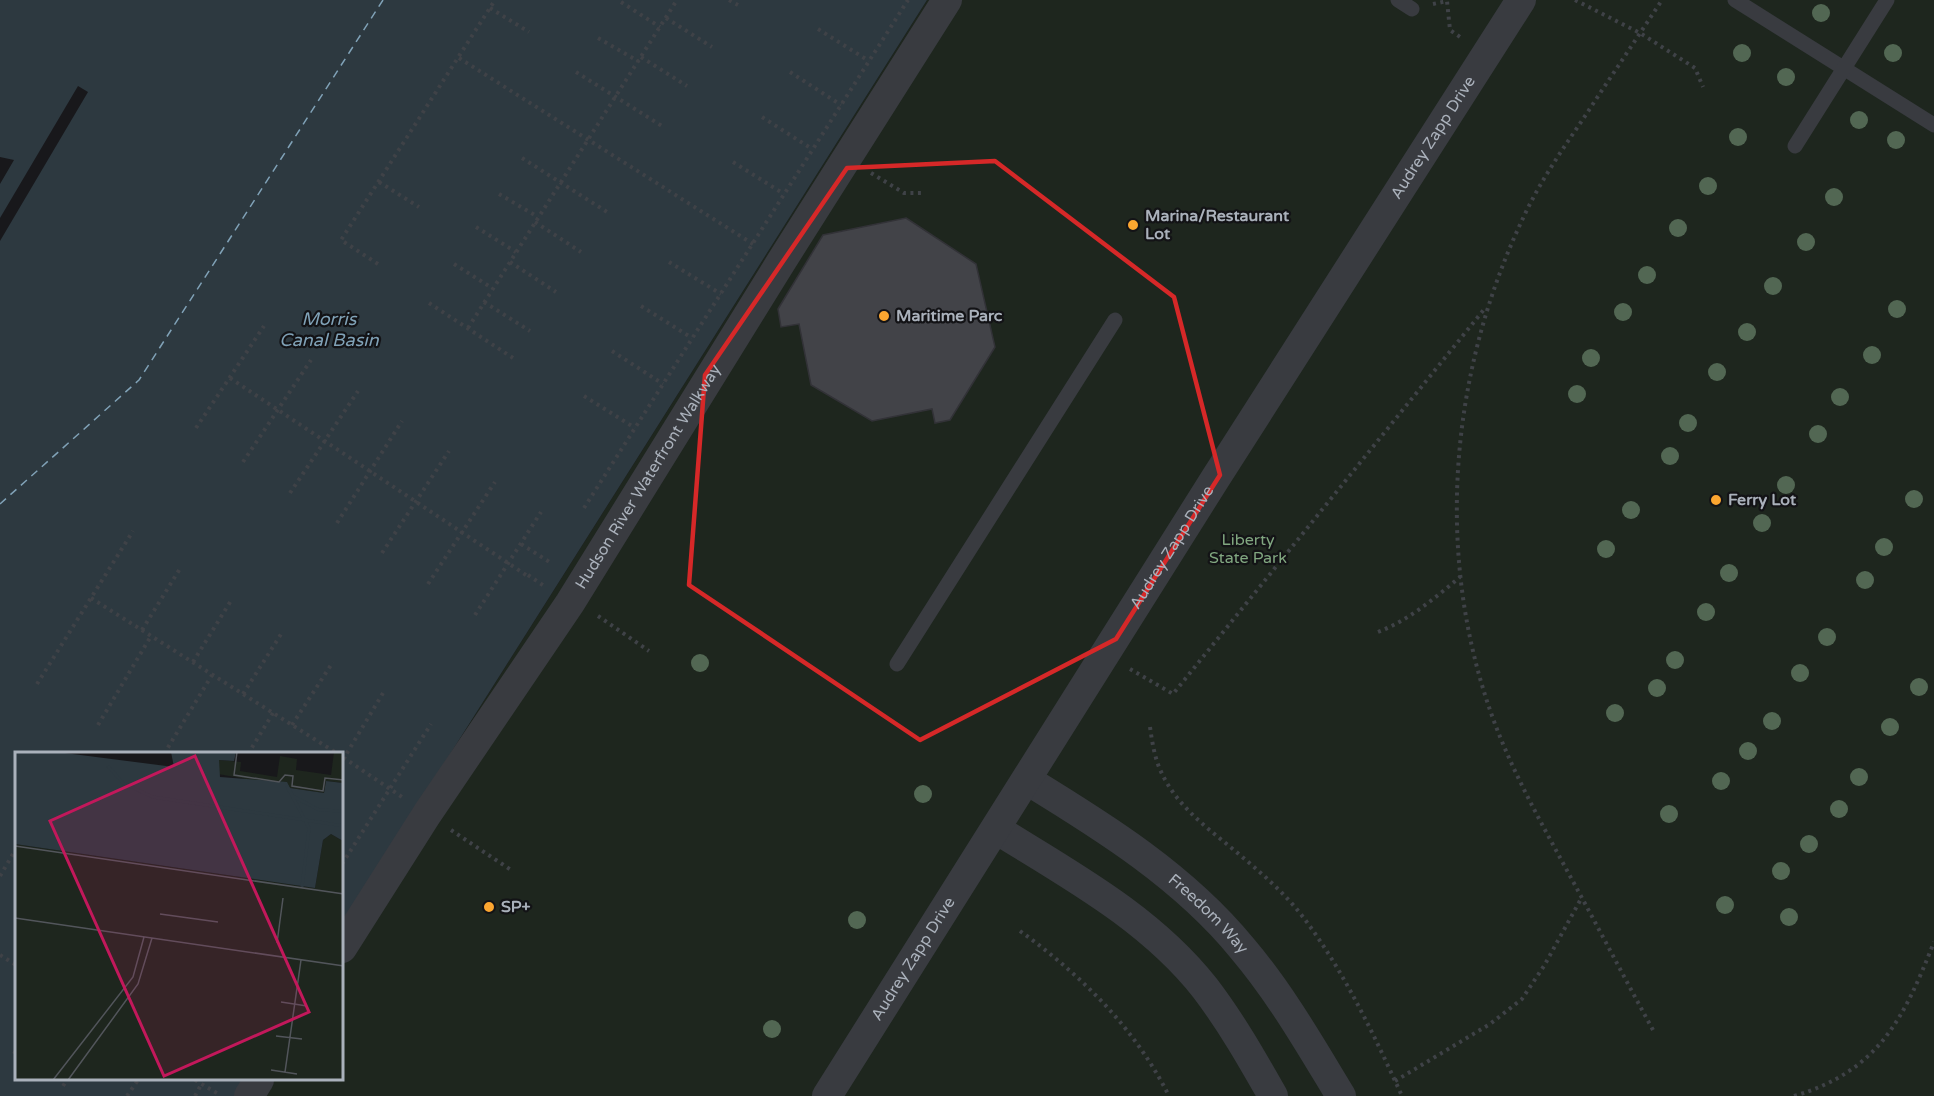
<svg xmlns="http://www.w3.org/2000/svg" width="1934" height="1096" font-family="'Varela Round',sans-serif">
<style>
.green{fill:#1e261e}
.water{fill:#2d3940}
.pier{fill:#18181b}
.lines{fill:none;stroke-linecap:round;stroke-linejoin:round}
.ferry{stroke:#80a2b7;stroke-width:1.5;stroke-dasharray:8 6;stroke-linecap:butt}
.building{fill:#424348;stroke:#323237;stroke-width:1.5}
.path{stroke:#3f4247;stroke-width:4;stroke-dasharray:3 4.5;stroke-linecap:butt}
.lane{stroke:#393b40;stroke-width:15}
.street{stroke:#393b40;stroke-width:30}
.tree{fill:#526753}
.marked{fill:none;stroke:#d62828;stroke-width:4.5;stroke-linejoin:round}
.poi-dot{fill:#fba630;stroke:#131316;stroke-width:2}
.labels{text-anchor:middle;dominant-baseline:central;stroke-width:4.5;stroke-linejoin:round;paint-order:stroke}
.street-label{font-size:16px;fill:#aab1bb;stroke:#131316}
.poi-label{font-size:16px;font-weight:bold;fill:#aab1bb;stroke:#131316;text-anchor:start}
.park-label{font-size:16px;fill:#81a780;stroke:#131316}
.water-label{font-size:18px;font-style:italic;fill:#80a2b7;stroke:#131316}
.inset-river{fill:none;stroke:#2d3940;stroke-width:3}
.inset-road{fill:none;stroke:#52555b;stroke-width:1.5}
.view{fill:#c2185b;fill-opacity:0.15;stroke:#c2185b;stroke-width:3}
.inset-edge{fill:none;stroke:#aab1bb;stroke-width:3}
</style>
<rect width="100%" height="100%" fill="#18181b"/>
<polygon class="green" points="927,0 1934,0 1934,1096 234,1096 244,1080 342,1080 342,925"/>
<polygon class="water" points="0,0 927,0 342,925 342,754 16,754 16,1080 244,1080 234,1096 0,1096 0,184 14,160 0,157"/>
<polygon class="pier" points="78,86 88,92 0,241 0,218"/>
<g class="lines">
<polyline class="ferry" points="0,504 139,380 383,0"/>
</g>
<polygon class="building" points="906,218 976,264 995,347 950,420 935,423 932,409 872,421 811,385 799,324 781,327 778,309 823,235"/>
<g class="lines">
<g class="path">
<polyline points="729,0 738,5"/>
<polyline points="1575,0 1640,33 1695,68 1703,87"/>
<polyline points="621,2 660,27"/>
<polyline points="1433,4 1447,1 1450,30 1463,39"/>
<polyline points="490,8 529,32"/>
<polyline points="666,18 712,47"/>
<polyline points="818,29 869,61"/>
<polyline points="598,38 638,61"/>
<polyline points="641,57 687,86"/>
<polyline points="459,58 753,244"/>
<polyline points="576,72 662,126"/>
<polyline points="790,72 841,105"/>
<polyline points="762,117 812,149"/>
<polyline points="522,158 607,212"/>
<polyline points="733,162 784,194"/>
<polyline points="871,173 904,193 923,193"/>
<polyline points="379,182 419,207"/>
<polyline points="499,194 538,217"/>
<polyline points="535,222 581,252"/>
<polyline points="476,227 516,252"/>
<polyline points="510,262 556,292"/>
<polyline points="669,262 721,294"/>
<polyline points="378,264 341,240 495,0"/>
<polyline points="454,264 492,288"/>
<polyline points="484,302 530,331"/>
<polyline points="429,303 513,358"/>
<polyline points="641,306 692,338"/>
<polyline points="468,328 677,0"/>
<polyline points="612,351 663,384"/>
<polyline points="230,378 529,577"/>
<polyline points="584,396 635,428"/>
<polyline points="196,428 264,326"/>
<polyline points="243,462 311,360"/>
<polyline points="290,493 358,391"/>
<polyline points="584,508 908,0"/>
<polyline points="337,523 402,421"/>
<polyline points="521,544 551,563"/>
<polyline points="382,553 449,451"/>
<polyline points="528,575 544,586"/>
<polyline points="428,584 495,482"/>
<polyline points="91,598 338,754"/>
<polyline points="475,615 541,512"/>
<polyline points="598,616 649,651"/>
<polyline points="142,630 181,567"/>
<path d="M1378,632c31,-12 57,-34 82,-55"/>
<polyline points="193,662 232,599"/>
<polyline points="1130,669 1173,694 1486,307"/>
<polyline points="37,684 133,531"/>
<polyline points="383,693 344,758 402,797"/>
<polyline points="243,694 283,631"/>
<polyline points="98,725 151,636"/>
<polyline points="292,725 333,662"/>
<path d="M1150,727c2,14 4,27 9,40 15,37 46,59 75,83 25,21 50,42 69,67 41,54 71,118 99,179"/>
<polyline points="164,754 212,675"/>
<polyline points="248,754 273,713"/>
<polyline points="451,830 511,870"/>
<polyline points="342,864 431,724"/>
<polyline points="0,876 16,849"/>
<path d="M1020,931c61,44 115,97 149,165"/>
<polyline points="0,955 16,965"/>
<path d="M1653,1030c-28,-51 -55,-103 -83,-154 -27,-50 -55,-99 -75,-152 -62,-166 -46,-352 30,-510 17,-36 40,-68 62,-101 25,-38 50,-75 75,-113"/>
<polyline points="14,1054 16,1050"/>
<polyline points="195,1080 220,1095"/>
<polyline points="1395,1081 1490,1024 1522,999 1544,966 1582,897"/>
<polyline points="63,1086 67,1080"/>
<polyline points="127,1096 138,1080"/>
<polyline points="195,1096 202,1083"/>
<path d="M1794,1096c85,-25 110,-78 140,-154"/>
</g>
<g class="lane">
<polyline points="1398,0 1412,9"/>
<polyline points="1735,0 1934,125"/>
<polyline points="1795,146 1887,0"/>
<polyline points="897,664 1115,320"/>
</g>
<g class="street">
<path id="s1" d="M1027,780c77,47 157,97 215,168 39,46 68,97 99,148"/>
<path d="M996,829c74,46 154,89 209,159 26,34 47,71 68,108"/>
<path id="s2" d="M342,948l85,-134 143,-211 211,-341 166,-262"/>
<polyline points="249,1096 259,1080"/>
<path id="s3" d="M827,1096l388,-617 306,-479"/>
</g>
</g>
<g class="tree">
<circle cx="1821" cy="13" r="9"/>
<circle cx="1742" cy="53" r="9"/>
<circle cx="1893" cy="53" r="9"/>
<circle cx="1786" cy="77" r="9"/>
<circle cx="1859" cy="120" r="9"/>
<circle cx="1738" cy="137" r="9"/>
<circle cx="1896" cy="140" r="9"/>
<circle cx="1708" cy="186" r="9"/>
<circle cx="1834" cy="197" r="9"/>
<circle cx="1678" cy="228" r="9"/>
<circle cx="1806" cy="242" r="9"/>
<circle cx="1647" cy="275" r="9"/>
<circle cx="1773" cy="286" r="9"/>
<circle cx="1897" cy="309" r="9"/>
<circle cx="1623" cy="312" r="9"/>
<circle cx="1747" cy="332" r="9"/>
<circle cx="1872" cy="355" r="9"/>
<circle cx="1591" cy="358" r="9"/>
<circle cx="1717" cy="372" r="9"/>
<circle cx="1577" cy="394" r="9"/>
<circle cx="1840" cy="397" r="9"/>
<circle cx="1688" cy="423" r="9"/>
<circle cx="1818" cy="434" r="9"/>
<circle cx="1670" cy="456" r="9"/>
<circle cx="1786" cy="485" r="9"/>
<circle cx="1914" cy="499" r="9"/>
<circle cx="1631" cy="510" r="9"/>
<circle cx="1762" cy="523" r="9"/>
<circle cx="1884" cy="547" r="9"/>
<circle cx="1606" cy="549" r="9"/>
<circle cx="1729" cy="573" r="9"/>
<circle cx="1865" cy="580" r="9"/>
<circle cx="1706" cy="612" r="9"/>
<circle cx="1827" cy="637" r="9"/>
<circle cx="1675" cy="660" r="9"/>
<circle cx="700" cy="663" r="9"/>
<circle cx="1800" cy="673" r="9"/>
<circle cx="1919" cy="687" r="9"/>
<circle cx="1657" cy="688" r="9"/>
<circle cx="1615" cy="713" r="9"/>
<circle cx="1772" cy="721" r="9"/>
<circle cx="1890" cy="727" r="9"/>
<circle cx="1748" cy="751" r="9"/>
<circle cx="1859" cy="777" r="9"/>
<circle cx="1721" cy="781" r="9"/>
<circle cx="923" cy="794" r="9"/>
<circle cx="1839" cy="809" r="9"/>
<circle cx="1669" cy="814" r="9"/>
<circle cx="1809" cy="844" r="9"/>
<circle cx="1781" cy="871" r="9"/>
<circle cx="1725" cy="905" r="9"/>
<circle cx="1789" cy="917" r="9"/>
<circle cx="857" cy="920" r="9"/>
<circle cx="772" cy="1029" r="9"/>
</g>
<path class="marked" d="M995,161l179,136 46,178 -104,164 -196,101 -231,-155 16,-210 142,-207z"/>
<g class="poi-dot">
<circle cx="1133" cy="225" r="6"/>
<circle cx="884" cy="316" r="6"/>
<circle cx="1716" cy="500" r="6"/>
<circle cx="489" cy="907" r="6"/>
</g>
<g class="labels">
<g class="street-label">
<text stroke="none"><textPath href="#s3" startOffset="1134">Audrey Zapp Drive</textPath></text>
<text stroke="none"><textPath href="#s2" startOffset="562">Hudson River Waterfront Walkway</textPath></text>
<text stroke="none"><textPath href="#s3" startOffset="648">Audrey Zapp Drive</textPath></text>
<text stroke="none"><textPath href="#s1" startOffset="226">Freedom Way</textPath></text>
<text stroke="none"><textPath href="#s3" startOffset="162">Audrey Zapp Drive</textPath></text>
</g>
<g class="poi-label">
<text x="1145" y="216">Marina/Restaurant<tspan x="1145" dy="18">Lot</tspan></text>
<text x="896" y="316">Maritime Parc</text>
<text x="1728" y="500">Ferry Lot</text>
<text x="501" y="907">SP+</text>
</g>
<g class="park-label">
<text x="1248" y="540">Liberty<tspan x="1248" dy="18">State Park</tspan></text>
</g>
<g class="water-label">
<text x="329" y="319">Morris<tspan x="329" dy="21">Canal Basin</tspan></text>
</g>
</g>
<g transform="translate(15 752)">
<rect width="328" height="328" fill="#18181b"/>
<path d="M319,0h9v31l-17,-2 -2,12 -34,-5 -6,-6 -4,3 -62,-11 1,-14 22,2 -1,9 37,6 3,-21 17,3 -1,11 35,5zM316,82l12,7v239h-328v-236l300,44 8,-48z" fill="#1e261e"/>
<path d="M0,0h42l117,15 -3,-15h65l-2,9 -15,-1 1,17 67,5 3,6 34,5 2,-12 17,2v58l-12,-7 -8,6 -8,48 -300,-44z" fill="#2d3940"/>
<path class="inset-river" d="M93,14l15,17 30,14 191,29M287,135l7,-59 -22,-42 6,10 26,14 25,1"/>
<path class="inset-road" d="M222,0l-3,23 45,7 6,-7 8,1 -1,10 31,5 2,-13 19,2M0,94l329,48M145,162l58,8M0,166l329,48M262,191l6,-45M266,250l26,4M261,284l26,3M256,318l26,4M270,320l16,-112M38,328l80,-103 11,-40M53,328l70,-96 14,-46"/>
<path class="view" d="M180,4l114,256 -145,64 -114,-255z"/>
<rect width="328" height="328" class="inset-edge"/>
</g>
</svg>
